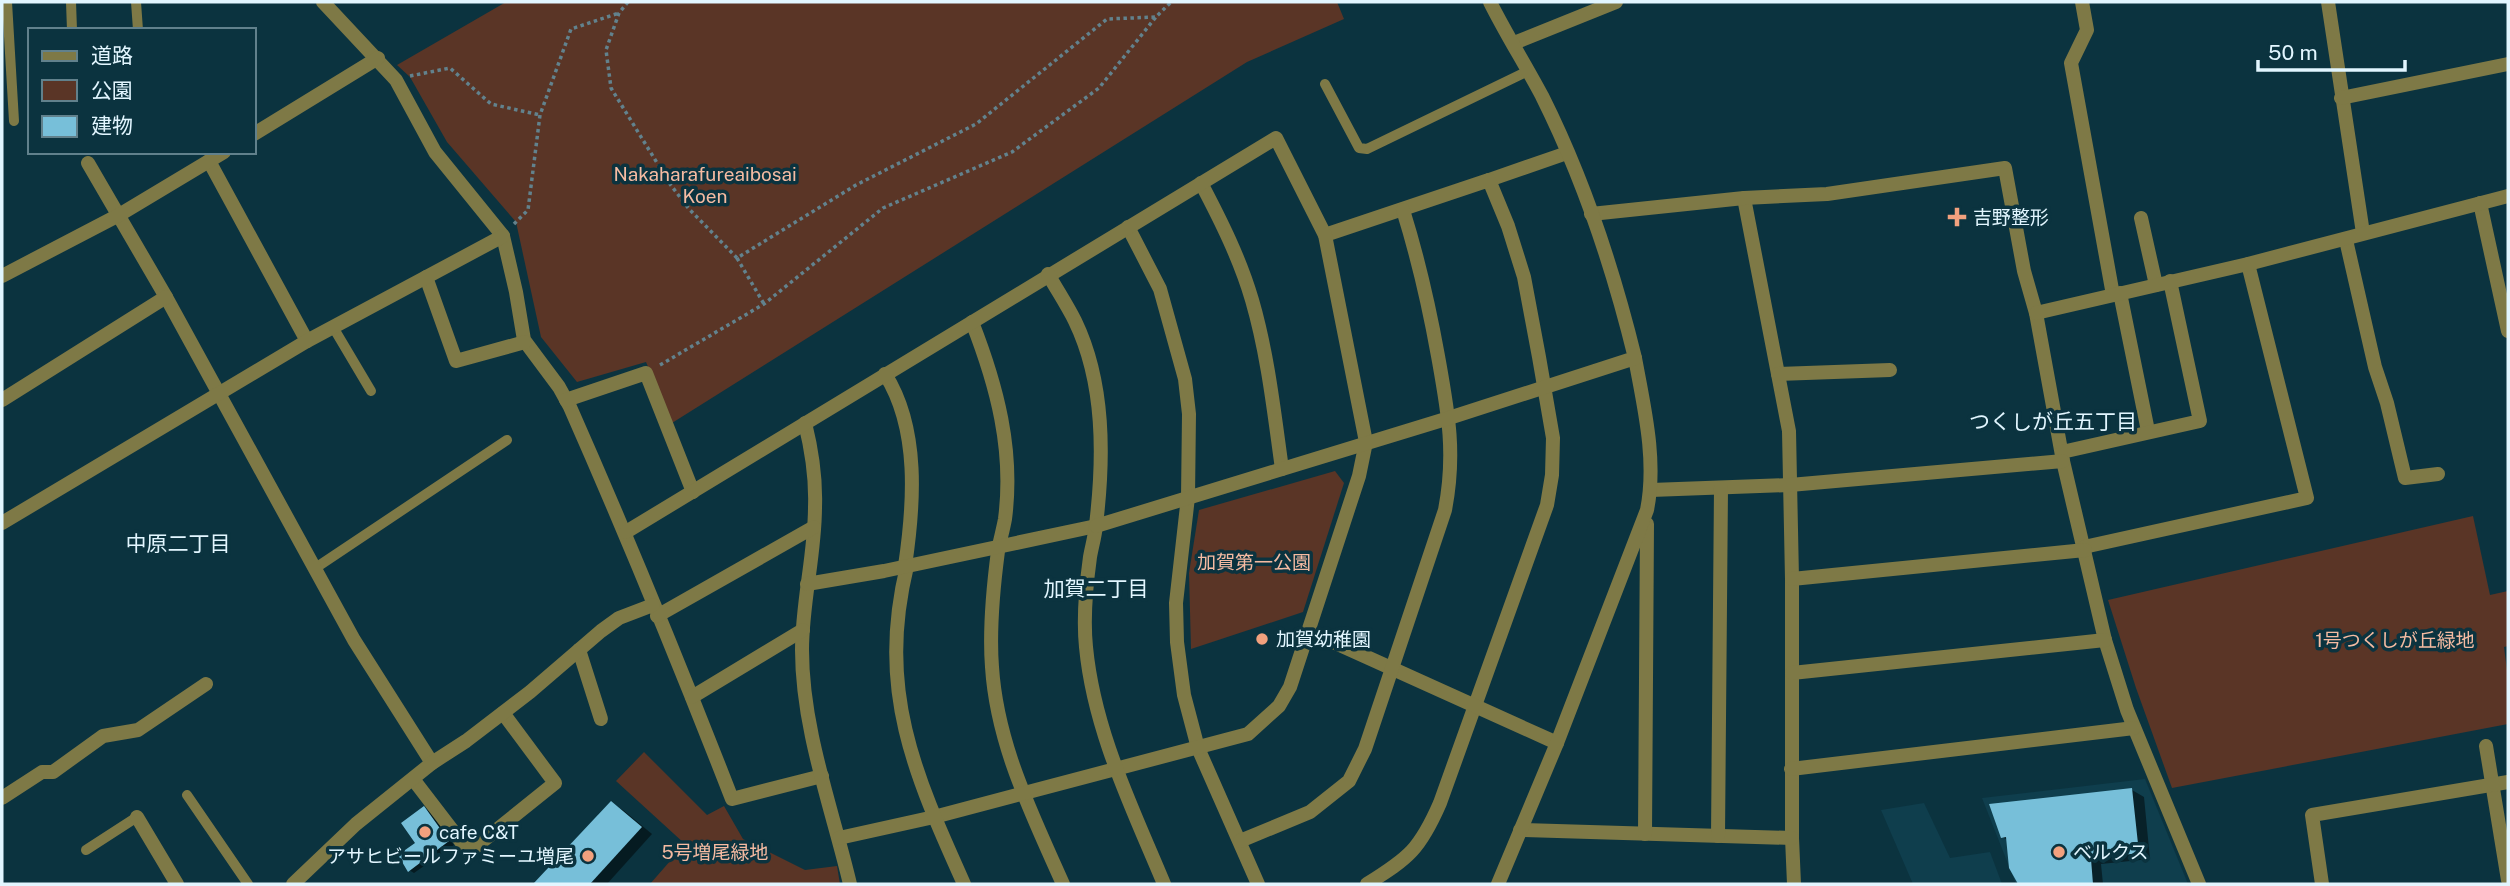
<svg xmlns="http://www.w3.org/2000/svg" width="2510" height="886" font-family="'Public Sans','Noto Sans JP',sans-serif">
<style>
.built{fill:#0f3e4d}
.green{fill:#5a3526}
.shadow{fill:#0007}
.building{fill:#77bfd9}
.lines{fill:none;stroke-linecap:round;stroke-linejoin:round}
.path{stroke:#62828d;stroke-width:3.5;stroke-dasharray:3.5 3.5;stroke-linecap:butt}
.service{stroke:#7e7946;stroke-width:10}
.minor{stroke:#7e7946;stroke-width:14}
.tertiary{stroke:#7e7946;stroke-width:14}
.poi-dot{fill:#f2a17e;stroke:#0b333f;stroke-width:2.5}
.labels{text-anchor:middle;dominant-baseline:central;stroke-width:7;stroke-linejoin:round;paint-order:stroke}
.park-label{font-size:19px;fill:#f5bba2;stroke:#0b333f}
.poi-label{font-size:19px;fill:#e2f6ff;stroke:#0b333f;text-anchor:start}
.neighbourhood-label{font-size:21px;fill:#e2f6ff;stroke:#0b333f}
</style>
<rect width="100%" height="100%" fill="#0b333f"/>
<g class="built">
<polygon points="2145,779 2188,884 2016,884 1982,798"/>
<polygon points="1924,803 1950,858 1990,852 2002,884 1913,884 1881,810"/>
</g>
<g class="green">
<polygon points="506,2 1337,2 1344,19 1247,62 672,423 646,362 577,382 541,337 516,222 447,142 410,77 397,65"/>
<polygon points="1335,471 1344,483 1303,612 1191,649 1189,573 1199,510"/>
<polygon points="2473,516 2490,595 2508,591 2508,646 2504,647 2508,678 2508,724 2172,788 2136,688 2108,600"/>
<polygon points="644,752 707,815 724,806 743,839 805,870 837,866 840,884 650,884 685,844 616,781"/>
</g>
<g class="shadow">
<polygon points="2132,790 2144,797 2150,859 2101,864 2103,884 2020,884 2011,867 2008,840 2002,837"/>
<polygon points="611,803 623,810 652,834 607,884 536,884"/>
<polygon points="424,808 429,811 454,845 414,873 409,870 417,843"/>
</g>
<g class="building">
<polygon points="2132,788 2139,853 2091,859 2093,884 2018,884 2009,868 2006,837 2001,838 1989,804"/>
<polygon points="611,801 642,827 590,884 533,884"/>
<polygon points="424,806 449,841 408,872 398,855 415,843 401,823"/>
</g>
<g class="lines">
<g class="path">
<polyline points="628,2 619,13 606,50 611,88 670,184 689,209 737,258 856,185 976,124 1107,19 1156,17 1171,2"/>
<polyline points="410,76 450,68 491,104 540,115"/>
<polyline points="514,224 528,210 540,115 571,29 619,13"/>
<polyline points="737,258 764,304"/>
<polyline points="660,365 764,304 883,208 1012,152 1099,88 1156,17"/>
</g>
<g class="service">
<polyline points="7,2 14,121"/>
<polyline points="71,2 72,30"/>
<polyline points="136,2 138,30"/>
<polyline points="1325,84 1359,148 1367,149 1528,71"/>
<polyline points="333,327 371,391"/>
<polyline points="314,569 507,440"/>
<polyline points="187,795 248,884"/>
<polyline points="86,850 137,817"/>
</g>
<g class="minor">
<path d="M323,2l73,78 39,72 68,84 13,56 8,48 35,47 11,20c57,129 111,261 162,392l90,-23"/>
<polyline points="2082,2 2087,30 2071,63 2113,295"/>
<polyline points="2328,2 2363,233"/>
<polyline points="1514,43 1616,2"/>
<polyline points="2341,98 2508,64"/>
<polyline points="254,134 378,58"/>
<polyline points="209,161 307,341"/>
<polyline points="88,163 166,297 354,640 432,763"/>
<polyline points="1489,180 1567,153"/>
<path d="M1201,183c20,38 39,76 51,117 16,55 22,112 30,169"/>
<polyline points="1744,198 1789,431 1792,579 1792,838 1794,884"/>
<polyline points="2480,203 2508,331"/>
<polyline points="1591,214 1744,198 1827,194 2005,168 2024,271 2036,313 2063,461 2105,640 2127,710 2199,884"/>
<polyline points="2141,218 2156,285"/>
<polyline points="1128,227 1160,289 1185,379 1189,414 1188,497 1176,603 1177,642 1184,695 1198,748 1258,884"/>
<path d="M1325,235l164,-55 19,46 16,51 15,80 14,81 -1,37 -5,30 -107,298c-20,46 -31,55 -73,81"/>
<polyline points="2346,240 2375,367 2387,403 2405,478 2438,474"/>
<polyline points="2,276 119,215 224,152"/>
<polyline points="426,277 456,361 525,342"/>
<polyline points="2120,293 2148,431"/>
<path d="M972,322c25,64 42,128 33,197 -2,11 -5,21 -7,32 -5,38 -9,77 -6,116 5,78 40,147 71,217"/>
<path d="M885,374c35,55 29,131 20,192"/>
<polyline points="1778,374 1890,370"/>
<polyline points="2,400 166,297"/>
<polyline points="566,400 646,373 693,492"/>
<path d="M805,423c7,28 11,56 10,84 0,48 -13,95 -13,143 0,79 30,158 48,234"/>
<polyline points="2062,452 2200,421 2170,281"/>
<polyline points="1651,490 1790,485 2063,461"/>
<polyline points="2,523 307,341 503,236"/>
<polyline points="626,532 1276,138 1325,235 1366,442 1359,476 1290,687 1279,706 1248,734 934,817 839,838"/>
<polyline points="2084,547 2307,498 2248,264"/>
<path d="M907,566c-30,124 7,207 57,318"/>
<polyline points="1792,579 2085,550"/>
<polyline points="807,584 884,571 1096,526"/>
<polyline points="657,616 814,527"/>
<polyline points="1309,631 1557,743"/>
<polyline points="579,650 601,719"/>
<polyline points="1792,673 2105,640"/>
<polyline points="692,697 803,630"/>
<polyline points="2486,746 2508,880"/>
<polyline points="1791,769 2134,728"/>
<polyline points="413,779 469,852 555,783 503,713"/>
<polyline points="2,798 42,772 53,772 103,736 138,730 206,684"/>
<polyline points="137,817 177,884"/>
<polyline points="1520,830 1792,838"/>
<polyline points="1645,834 1647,524"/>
<polyline points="1718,836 1721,488"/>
<path d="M1240,841l70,-29 39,-31 16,-32 80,-239c11,-57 3,-98 -7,-154 -9,-50 -20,-98 -35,-146"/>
<polyline points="293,884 356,824 432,763 466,741 530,692 601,631 619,618 653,605"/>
<path d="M1498,884l59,-141 90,-233c10,-50 -3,-103 -12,-152"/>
<polyline points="2322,884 2312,815 2508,782"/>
</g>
<g class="tertiary">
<path d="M1048,274c9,16 19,31 27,47 30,62 29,137 21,204 -1,11 -4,21 -6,32 -4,29 -7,61 -4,90 8,84 46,160 78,237"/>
<polyline points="2036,313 2248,264 2508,196"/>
<path d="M1096,526l353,-108 186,-60c-22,-90 -52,-180 -93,-262 -17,-32 -36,-62 -52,-94"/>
</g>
</g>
<g class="poi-dot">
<path d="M1953.5 206.5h7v7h7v7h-7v7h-7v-7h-7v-7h7z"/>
<circle cx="1262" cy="639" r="7"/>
<circle cx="425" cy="832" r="7"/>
<circle cx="2059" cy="852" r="7"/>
<circle cx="588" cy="856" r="7"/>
</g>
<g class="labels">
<g class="park-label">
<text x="705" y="174">Nakaharafureaibosai<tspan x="705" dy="22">Koen</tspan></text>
<text x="1254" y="562">加賀第一公園</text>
<text x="2395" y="640">1号つくしが丘緑地</text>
<text x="715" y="852">5号増尾緑地</text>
</g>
<g class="poi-label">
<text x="1973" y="217">吉野整形</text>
<text x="1276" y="639">加賀幼稚園</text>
<text x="439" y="832">cafe C&amp;T</text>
<text x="2073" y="852">ベルクス</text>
<text x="574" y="856" text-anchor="end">アサヒビールファミーユ増尾</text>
</g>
<g class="neighbourhood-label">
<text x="2053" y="421">つくしが丘五丁目</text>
<text x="178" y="543">中原二丁目</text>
<text x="1096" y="588">加賀二丁目</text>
</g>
</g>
<rect width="2510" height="886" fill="none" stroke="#e2f6ff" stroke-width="7"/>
<rect x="28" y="28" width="228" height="126" fill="#0b333f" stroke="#61818c" stroke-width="2"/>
<rect x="42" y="51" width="35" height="10" fill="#7e7946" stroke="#61818c" stroke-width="2"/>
<text x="91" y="63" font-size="21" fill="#e2f6ff">道路</text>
<rect x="42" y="80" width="35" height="21" fill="#5a3526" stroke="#61818c" stroke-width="2"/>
<text x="91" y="98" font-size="21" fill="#e2f6ff">公園</text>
<rect x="42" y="116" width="35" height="21" fill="#77bfd9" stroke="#61818c" stroke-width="2"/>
<text x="91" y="133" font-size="21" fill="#e2f6ff">建物</text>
<path d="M2258 60v10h147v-10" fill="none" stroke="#e2f6ff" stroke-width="3.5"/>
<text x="2268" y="60" font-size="21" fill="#e2f6ff" stroke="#0b333f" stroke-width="5" paint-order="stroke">50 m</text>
</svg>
